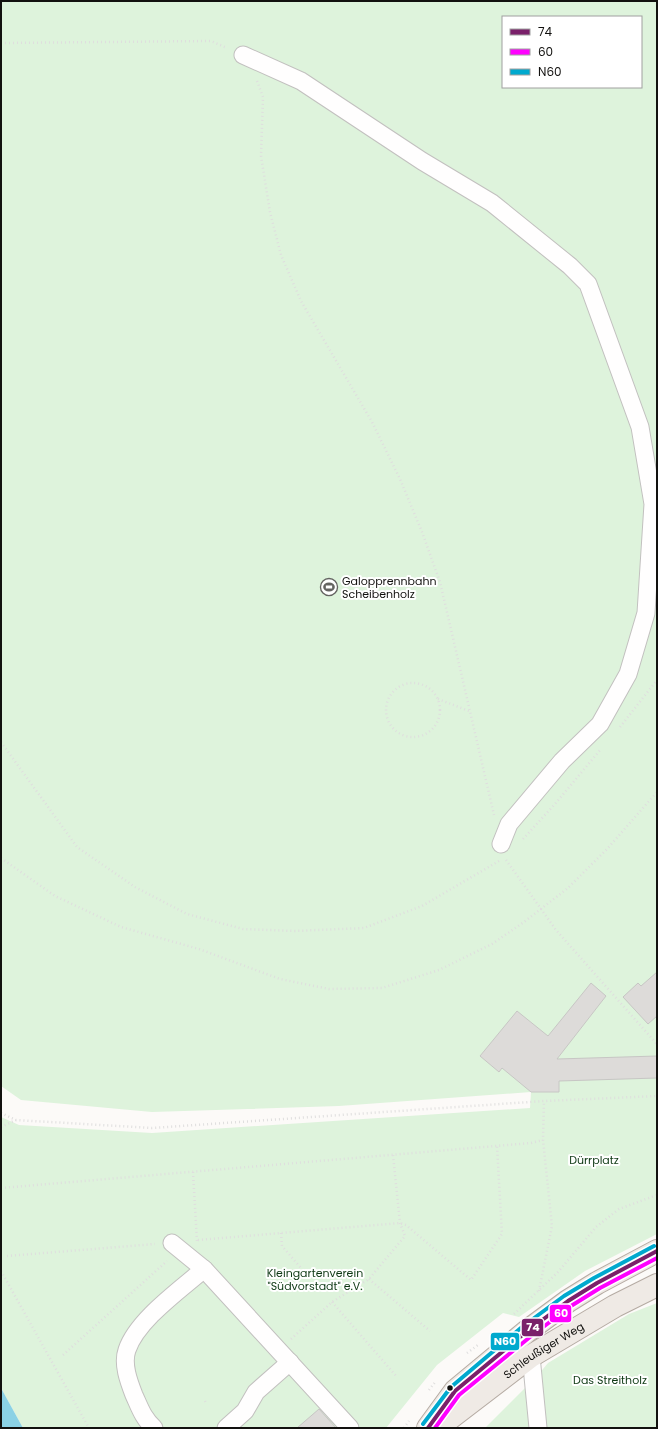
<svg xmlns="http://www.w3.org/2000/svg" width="658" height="1429" font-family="Poppins,sans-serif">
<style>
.green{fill:#def3dc;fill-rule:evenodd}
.water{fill:#8bd1e5}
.building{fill:#dddbd9;stroke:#c7c6c4}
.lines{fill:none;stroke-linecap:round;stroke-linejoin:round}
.minor-casing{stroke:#c2c0bf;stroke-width:19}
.major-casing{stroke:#b5aba3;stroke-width:24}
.path{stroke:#dfdede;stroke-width:2.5;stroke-dasharray:1 3;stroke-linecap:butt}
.minor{stroke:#fffefe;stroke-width:17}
.major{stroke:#efeae5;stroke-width:22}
.bus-1-casing{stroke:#fff;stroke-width:7}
.bus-2-casing{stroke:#fff;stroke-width:7}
.bus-3-casing{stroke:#fff;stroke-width:7}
.bus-1{stroke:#7a206a;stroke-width:4}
.bus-2{stroke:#f0f;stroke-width:4}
.bus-3{stroke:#00a9ce;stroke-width:4}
.bus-dot{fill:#12110f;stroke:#fff;stroke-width:1.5}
.labels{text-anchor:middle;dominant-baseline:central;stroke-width:4;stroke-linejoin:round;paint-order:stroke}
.poi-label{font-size:11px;fill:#12110f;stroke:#fff;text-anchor:start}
.park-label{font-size:11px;fill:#0e3914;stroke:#fff}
.street-label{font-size:11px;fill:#12110f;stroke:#fff}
.line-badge{stroke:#fff;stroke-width:1.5}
.badge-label{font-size:11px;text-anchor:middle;font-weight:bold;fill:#fff}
</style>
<rect width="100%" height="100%" fill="#fcfaf8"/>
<g class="green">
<path d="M1,1h656v1233l-72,37 -66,46 -16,-4 -66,52 -51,63h-363l-22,-40v-271l18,8 133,8 378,-25 1,-16 -192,14 -187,6 -131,-12 -20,-14zM503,17h138v70h-138z"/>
<polygon points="657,1303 657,1428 544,1428 538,1375 548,1363 629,1314"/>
<polygon points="526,1387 530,1428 485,1428"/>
</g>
<polygon class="water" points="1,1388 23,1428 1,1428"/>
<g class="building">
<polygon points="657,972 657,1016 648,1024 623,997 638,983 641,986"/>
<polygon points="591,983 606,996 557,1059 657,1056 657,1078 559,1081 559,1092 531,1092 502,1068 499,1072 480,1056 517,1011 548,1036"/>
<polygon points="319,1409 336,1428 297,1428"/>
</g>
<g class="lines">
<g class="minor-casing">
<g id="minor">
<polyline points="243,55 301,81 422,161 492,203 570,266 588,284 640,427 653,504 646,613 628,674 600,724 562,761 509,824 501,844"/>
<polyline points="172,1243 204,1269 350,1428"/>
<polyline points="531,1356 538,1428"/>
<path d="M154,1428c-11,-10 -14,-20 -20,-33 -5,-13 -12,-31 -7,-45 10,-30 53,-60 77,-81"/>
<polyline points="226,1428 245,1411 256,1392 290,1362"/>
</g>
</g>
<g class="major-casing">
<g id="major">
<polyline points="428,1428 455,1391 526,1332 568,1301 597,1283 657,1251"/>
<path id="s1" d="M437,1428l94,-72 84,-50 42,-21"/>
</g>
</g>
<g class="path">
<polyline points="1,43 211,41 227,48"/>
<polyline points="257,81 263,97 261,156 270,212 281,255 301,301 372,422 400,479 422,532 440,582 494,815"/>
<circle cx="413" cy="710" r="27"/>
<polyline points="438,699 469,711"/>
<polyline points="620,727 657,680"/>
<polyline points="1,742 77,847 135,887 187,914 243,929 295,931 364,928 422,906 499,861"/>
<polyline points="523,839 555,804 601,749"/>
<polyline points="1,858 55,896 121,927 199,949 280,979 329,989 382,988 439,970 492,944 524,922 568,888 607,849 657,792"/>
<polyline points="506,860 556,930 656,1043 657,1042"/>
<polyline points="1,1113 16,1120 152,1128 544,1101 657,1096"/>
<polyline points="1,1127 16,1120"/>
<polyline points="193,1172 197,1241"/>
<polyline points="1,1188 531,1143 543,1140"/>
<polyline points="281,1233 282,1246 301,1268"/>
<polyline points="198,1240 400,1223 406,1225 471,1280 502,1234 497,1146"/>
<polyline points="7,1256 155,1244"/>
<polyline points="1,1271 89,1428"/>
<polyline points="369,1279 430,1331"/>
<polyline points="539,1291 552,1226 543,1140 544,1101"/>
<polyline points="332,1302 397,1377"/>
<polyline points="514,1314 558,1272 596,1227 619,1209 657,1195"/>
<polyline points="291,1339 332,1302 369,1279 405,1236 400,1223 393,1155"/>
<polyline points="467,1353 478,1345"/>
<polyline points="63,1355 167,1261"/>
<polyline points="429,1390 436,1381"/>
<polyline points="205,1401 206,1403"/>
<polyline points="404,1428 409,1421"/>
</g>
<use href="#minor" class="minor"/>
<use href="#major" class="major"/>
<g class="bus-1-casing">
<polyline id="bus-1" points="428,1428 455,1391 526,1332 568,1301 597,1283 657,1251"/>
</g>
<g class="bus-2-casing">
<polyline id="bus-2" points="435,1428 459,1395 530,1337 571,1306 600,1288 657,1258"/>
</g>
<g class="bus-3-casing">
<polyline id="bus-3" points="423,1424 451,1387 522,1327 564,1296 594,1278 654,1246"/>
</g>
<use href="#bus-1" class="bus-1"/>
<use href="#bus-2" class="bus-2"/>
<use href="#bus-3" class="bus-3"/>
</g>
<defs>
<g id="stadium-ring" transform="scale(0.9)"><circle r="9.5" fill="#fff" stroke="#646361" stroke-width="1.5"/><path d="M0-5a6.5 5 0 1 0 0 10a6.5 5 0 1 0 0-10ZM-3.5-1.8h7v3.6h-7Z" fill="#646361"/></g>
</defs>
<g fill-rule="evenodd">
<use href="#stadium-ring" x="329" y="587"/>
</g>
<circle class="bus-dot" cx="450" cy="1388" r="3.5"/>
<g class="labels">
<g class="poi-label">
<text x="342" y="581">Galopprennbahn<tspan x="342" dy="13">Scheibenholz</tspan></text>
</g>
<g class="park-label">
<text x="594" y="1160">Dürrplatz</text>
<text x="315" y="1273">Kleingartenverein<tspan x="315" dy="13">"Südvorstadt" e.V.</tspan></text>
<text x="610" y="1380">Das Streitholz</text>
</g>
<g class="street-label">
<text stroke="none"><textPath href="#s1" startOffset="132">Schleußiger Weg</textPath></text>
</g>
</g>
<g class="line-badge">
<rect x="549" y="1304" width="23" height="19" rx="4" fill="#f0f"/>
<rect x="521" y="1318" width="23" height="19" rx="4" fill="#7a206a"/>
<rect x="490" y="1332" width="30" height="19" rx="4" fill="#00a9ce"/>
</g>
<g class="badge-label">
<text x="561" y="1317">60</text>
<text x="533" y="1331">74</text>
<text x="505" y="1345">N60</text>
</g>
<rect width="658" height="1429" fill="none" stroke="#12110f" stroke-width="4"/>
<rect x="502" y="16" width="140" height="72" fill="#ffffff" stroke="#a0a09f"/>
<rect x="510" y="29" width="20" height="6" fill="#7a206a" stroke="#a0a09f"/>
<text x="538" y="36" font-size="12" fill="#12110f">74</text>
<rect x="510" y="49" width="20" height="6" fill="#ff00ff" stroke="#a0a09f"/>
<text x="538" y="56" font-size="12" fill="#12110f">60</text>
<rect x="510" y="69" width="20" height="6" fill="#00a9ce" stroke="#a0a09f"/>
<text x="538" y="76" font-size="12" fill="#12110f">N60</text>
</svg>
